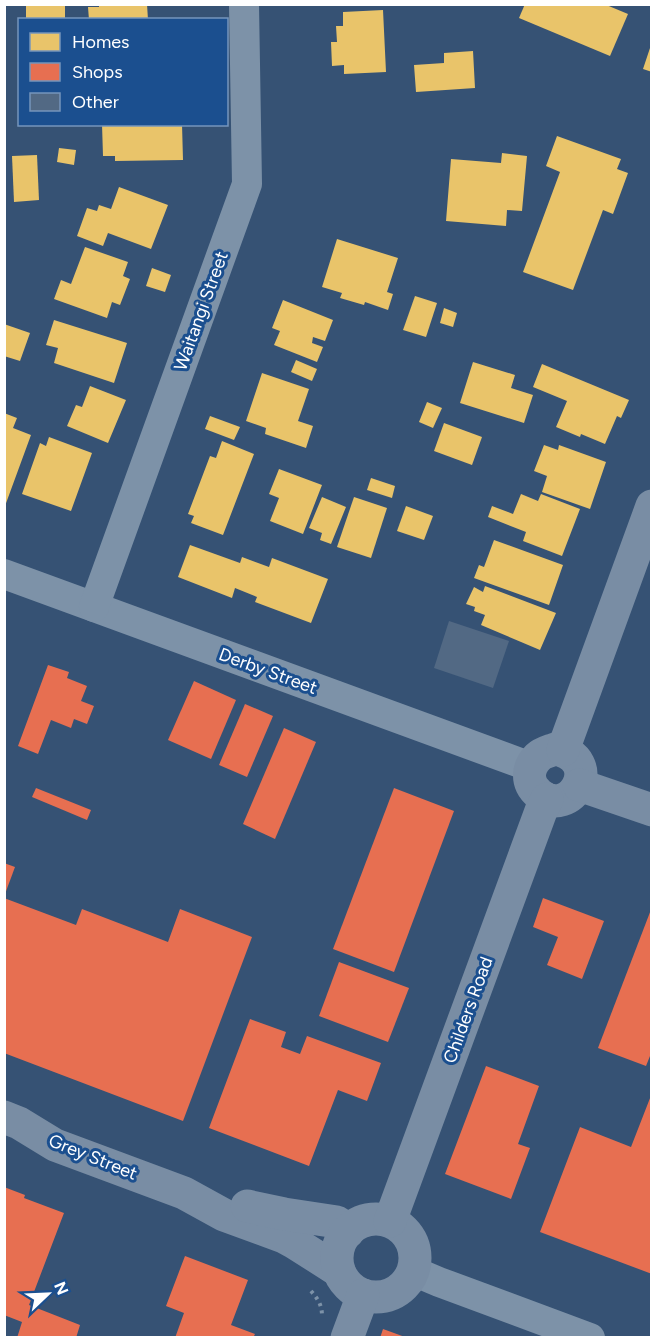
<svg xmlns="http://www.w3.org/2000/svg" width="656" height="1342" font-family="Figtree,sans-serif">
<style>
.homes{fill:#e9c46a}
.shops{fill:#e76f51}
.building{fill:#526984}
.lines{fill:none;stroke-linecap:round;stroke-linejoin:round}
.path{stroke:#7d92a8;stroke-width:4;stroke-dasharray:3 4.5;stroke-linecap:butt}
.street{stroke:#7d92a8;stroke-width:30}
.secondary{stroke:#798da4;stroke-width:33}
.labels{text-anchor:middle;dominant-baseline:central;stroke-width:6;stroke-linejoin:round;paint-order:stroke}
.street-label{font-size:18px;fill:#fff;stroke:#1b4f8f}
</style>
<rect width="100%" height="100%" fill="#365274"/>
<g class="homes">
<rect x="26" y="4" width="39" height="16"/>
<polygon points="99,4 147,4 148,20 89,20 88,7 99,7"/>
<polygon points="525,4 604,4 628,14 610,56 519,18"/>
<polygon points="383,10 386,72 344,74 344,65 332,66 331,42 337,42 336,26 343,26 343,12"/>
<polygon points="651,45 652,45 652,72 643,69"/>
<polygon points="473,51 475,88 416,92 414,65 444,63 444,53"/>
<polygon points="102,124 182,124 183,160 115,161 115,156 103,156"/>
<polygon points="557,136 621,159 617,169 628,173 613,214 603,210 573,290 523,272 560,172 546,166"/>
<polygon points="59,148 76,150 74,165 57,162"/>
<polygon points="502,153 527,156 522,211 507,210 506,226 446,221 451,159 501,163"/>
<polygon points="37,155 39,200 14,202 12,156"/>
<polygon points="119,187 168,205 151,249 108,233 103,246 77,236 87,208 97,211 99,205 111,209"/>
<polygon points="337,239 398,258 387,292 393,294 388,310 365,302 364,305 340,298 342,293 322,287"/>
<polygon points="85,247 128,262 123,276 130,279 120,305 112,302 107,318 54,299 61,280 71,284"/>
<polygon points="152,268 171,275 165,292 146,286"/>
<polygon points="415,296 437,303 426,337 403,330"/>
<polygon points="283,300 333,320 325,341 313,337 312,343 323,347 317,362 274,345 280,331 272,328"/>
<polygon points="444,308 457,313 453,327 440,323"/>
<polygon points="54,320 127,343 114,383 54,363 58,348 46,345"/>
<polygon points="4,324 30,333 20,361 4,356"/>
<polygon points="296,360 317,369 312,381 291,372"/>
<polygon points="473,362 515,375 511,388 533,395 524,423 460,403"/>
<polygon points="542,364 629,400 621,418 617,416 605,444 581,434 580,437 556,427 567,401 533,387"/>
<polygon points="262,373 309,389 298,421 313,426 306,448 265,434 266,428 246,421"/>
<polygon points="90,386 126,400 108,443 67,426 76,405 82,407"/>
<polygon points="427,402 442,408 433,428 419,422"/>
<polygon points="4,413 17,418 13,428 31,435 5,506"/>
<polygon points="210,416 240,427 234,440 205,429"/>
<polygon points="444,423 482,437 472,465 434,451"/>
<polygon points="49,437 92,453 71,511 22,494 40,443 46,446"/>
<polygon points="222,441 254,454 223,535 191,523 194,516 188,514 210,456 216,458"/>
<polygon points="544,445 558,450 559,445 606,462 590,509 542,492 547,476 534,471"/>
<polygon points="279,469 322,485 303,534 270,521 279,498 269,494"/>
<polygon points="371,478 395,486 392,498 367,490"/>
<polygon points="521,494 538,501 541,494 580,509 562,556 523,541 526,532 488,517 492,506 513,514"/>
<polygon points="322,497 346,507 331,544 320,540 322,533 309,528"/>
<polygon points="354,497 387,508 371,558 337,547"/>
<polygon points="406,506 433,516 424,540 397,531"/>
<polygon points="494,540 563,565 549,605 474,578 479,565 484,567"/>
<polygon points="190,545 240,563 242,557 269,567 272,558 328,579 311,623 255,602 257,597 235,588 232,598 178,577"/>
<polygon points="485,586 556,613 540,650 481,625 485,615 474,611 475,607 466,604 474,587 483,592"/>
</g>
<g class="shops">
<polygon points="48,665 69,672 67,678 87,686 81,701 94,706 87,724 74,719 71,728 51,720 38,754 18,746"/>
<polygon points="194,681 236,700 211,759 168,740"/>
<polygon points="245,704 273,716 247,777 219,765"/>
<polygon points="284,728 316,742 275,839 243,824"/>
<polygon points="36,788 91,810 87,820 32,797"/>
<polygon points="394,788 454,811 394,972 333,949"/>
<polygon points="4,863 15,867 5,894 4,894"/>
<polygon points="4,898 76,925 82,909 168,942 180,909 252,937 183,1121 4,1053"/>
<polygon points="543,898 604,921 582,979 547,965 558,937 533,927"/>
<polygon points="652,907 652,1051 646,1066 598,1048"/>
<polygon points="339,962 409,988 388,1042 319,1016"/>
<polygon points="250,1019 286,1032 281,1047 300,1054 307,1036 381,1063 367,1101 338,1090 309,1166 209,1128"/>
<polygon points="486,1066 539,1086 518,1144 530,1148 511,1199 445,1174"/>
<polygon points="652,1093 652,1274 540,1232 580,1127 631,1147"/>
<polygon points="4,1187 25,1195 24,1198 64,1213 29,1305 80,1325 76,1338 17,1338 22,1322 4,1315"/>
<polygon points="185,1256 248,1280 231,1325 255,1334 253,1338 175,1338 184,1313 166,1306"/>
<polygon points="383,1329 405,1337 405,1338 380,1338"/>
</g>
<polygon class="building" points="449,621 509,641 493,688 434,668"/>
<g class="lines">
<path class="path" d="M311,1291c7,8 11,14 11,25"/>
<g class="street">
<polyline points="4,574 531,767"/>
<polyline points="94,607 247,184 244,4"/>
<polyline points="413,1271 439,1282 590,1338"/>
</g>
<g class="secondary">
<path d="M555,749c51,10 16,72 -16,45 -13,-11 -12,-26 -1,-37 4,-4 12,-6 17,-8z"/>
<polyline points="563,750 652,506"/>
<polyline points="579,785 652,810"/>
<polyline points="4,1117 19,1123 55,1145 184,1193 224,1215 284,1237 295,1243 339,1271"/>
<polyline points="247,1206 284,1214 337,1222 348,1232"/>
<circle cx="376" cy="1258" r="39"/>
<polyline points="390,1221 541,811 547,799"/>
<polyline points="347,1338 363,1295"/>
</g>
</g>
<g class="labels">
<g class="street-label">
<text transform="translate(201 311) rotate(-70)">Waitangi Street</text>
<text transform="translate(268 671) rotate(20)">Derby Street</text>
<text transform="translate(468 1010) rotate(-70)">Childers Road</text>
<text transform="translate(93 1157) rotate(22)">Grey Street</text>
</g>
</g>
<rect width="656" height="1342" fill="none" stroke="#ffffff" stroke-width="12"/>
<rect x="18" y="18" width="210" height="108" fill="#1b4f8f" stroke="#7695bc" stroke-width="1.5"/>
<rect x="30" y="33" width="30" height="18" fill="#e9c46a" stroke="#7695bc" stroke-width="1.5"/>
<text x="72" y="48" font-size="18" fill="#ffffff">Homes</text>
<rect x="30" y="63" width="30" height="18" fill="#e76f51" stroke="#7695bc" stroke-width="1.5"/>
<text x="72" y="78" font-size="18" fill="#ffffff">Shops</text>
<rect x="30" y="93" width="30" height="18" fill="#526984" stroke="#7695bc" stroke-width="1.5"/>
<text x="72" y="108" font-size="18" fill="#ffffff">Other</text>
<g transform="translate(48 1294) rotate(67)" stroke="#1b4f8f" stroke-width="4.5" paint-order="stroke">
<path d="M0-4.5L10 22L0 15L-10 22Z" fill="#ffffff"/>
<text y="-9" font-size="16" font-weight="bold" text-anchor="middle" fill="#ffffff">N</text>
</g>
</svg>
